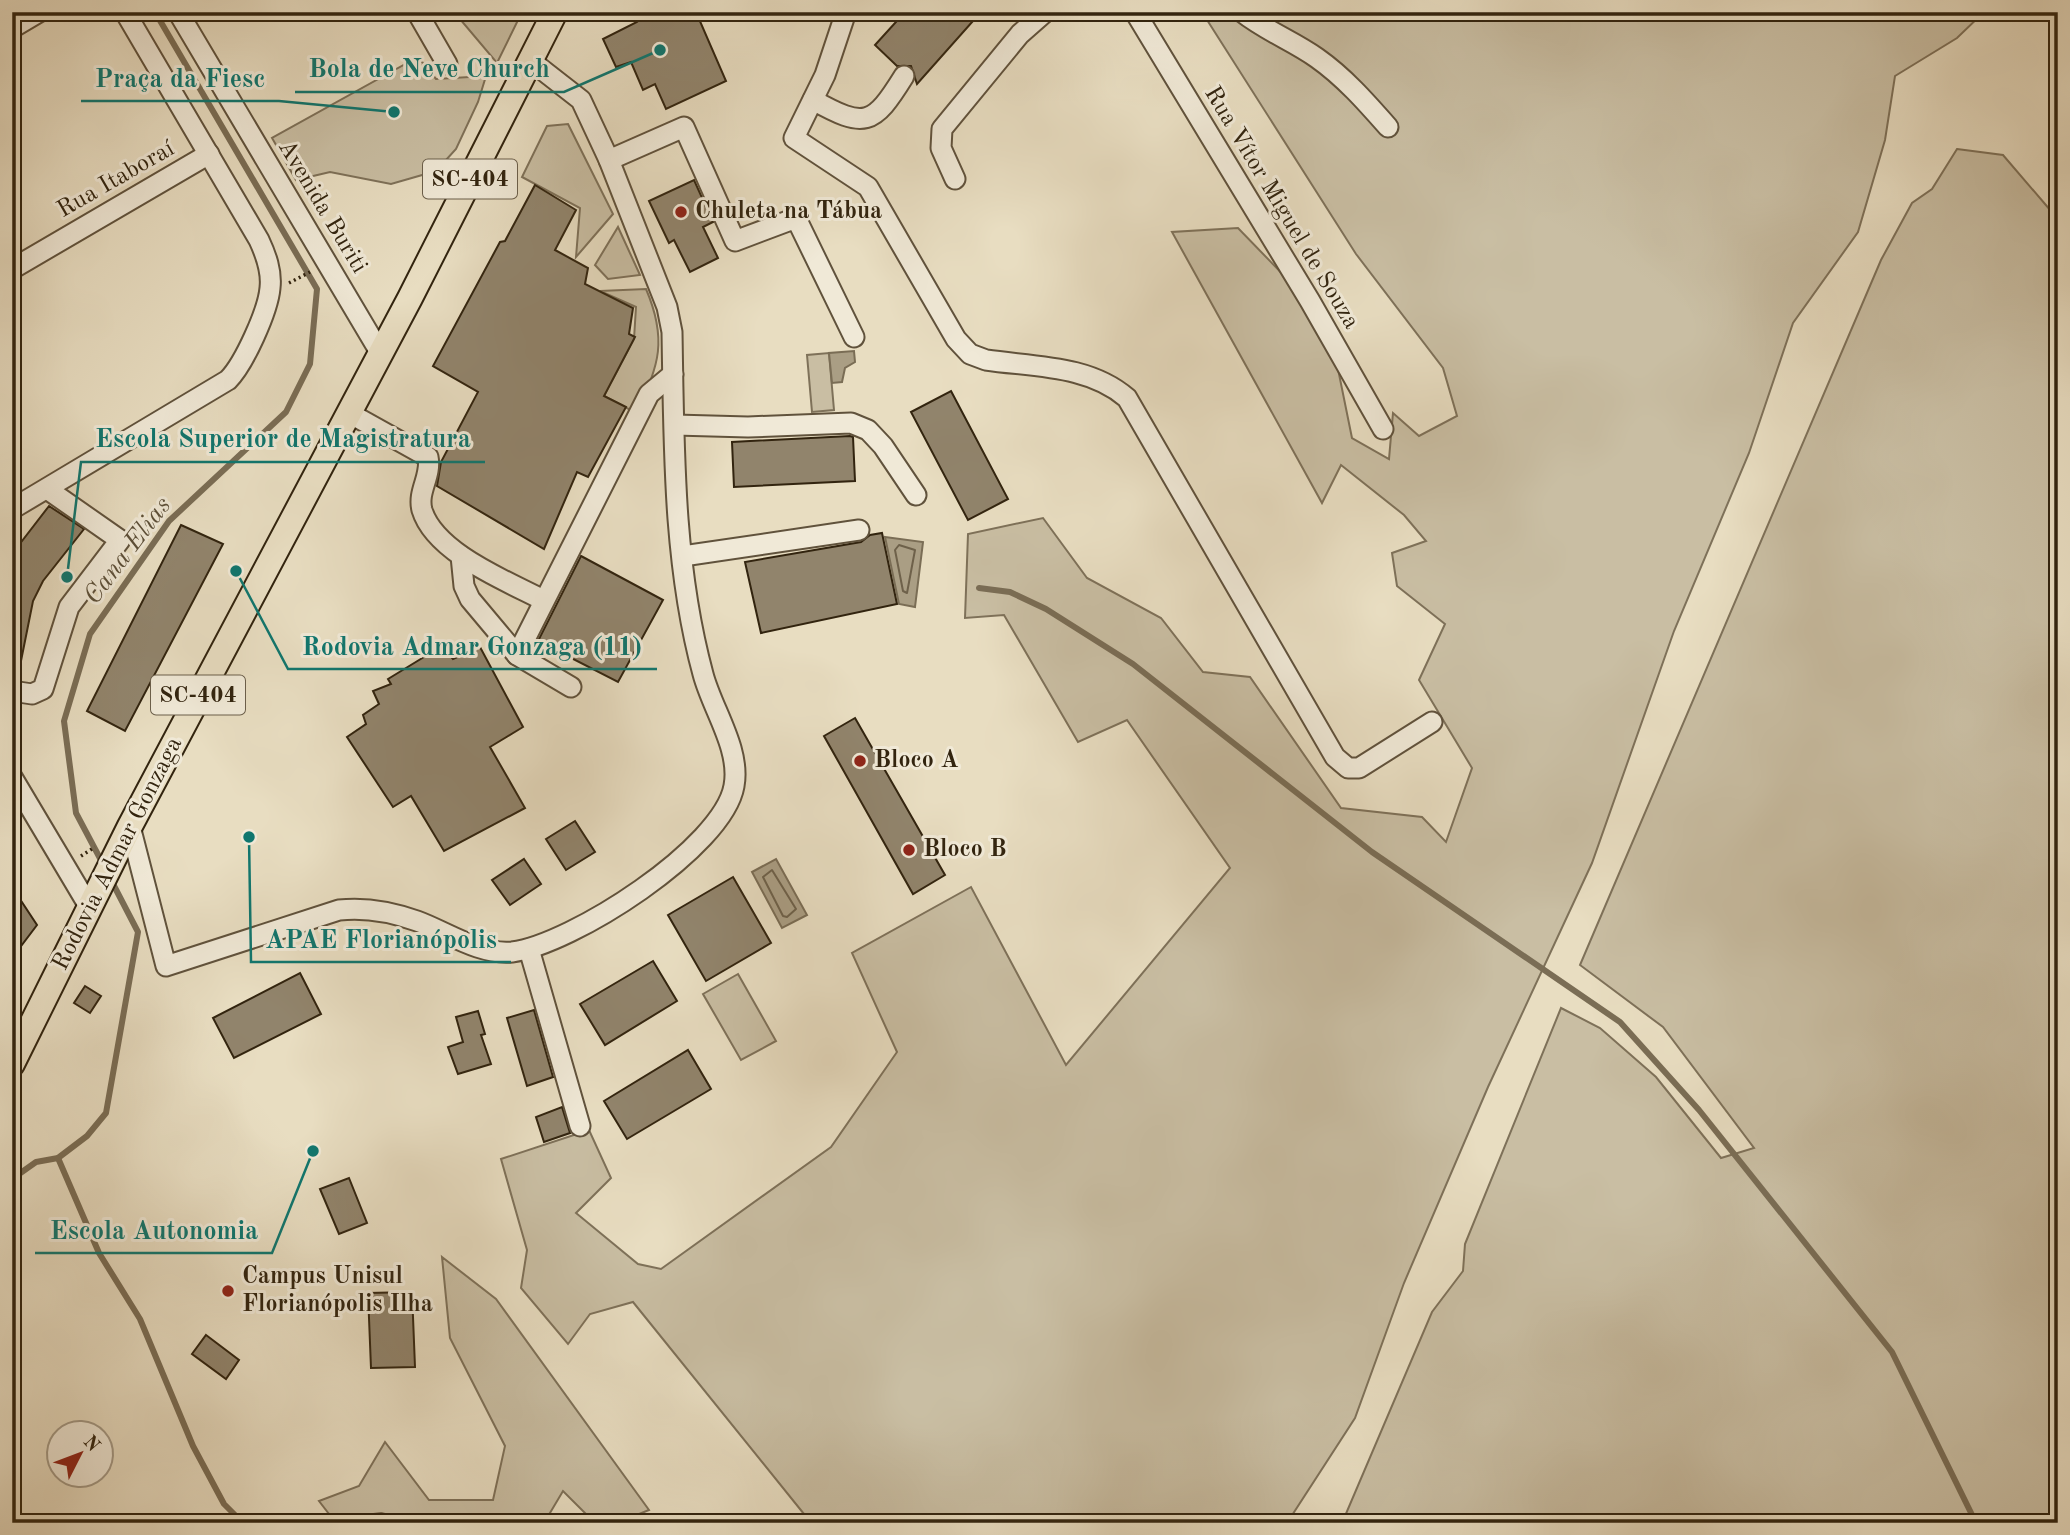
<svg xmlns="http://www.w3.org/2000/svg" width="2070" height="1535" font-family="'Old Standard TT',serif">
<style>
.green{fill:#c9bea3;stroke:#7e7159;stroke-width:2}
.water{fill:#aa9e84;stroke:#7a6d55;stroke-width:2}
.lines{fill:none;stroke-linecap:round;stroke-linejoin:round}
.shore{stroke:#6e614a;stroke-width:2}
.stream{stroke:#7a6d55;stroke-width:6}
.building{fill:#91846c;stroke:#32240f;stroke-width:2}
.minor-casing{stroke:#60523c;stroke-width:23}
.major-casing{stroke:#32240f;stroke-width:28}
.path{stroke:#32240f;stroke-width:3.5;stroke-dasharray:2 3.5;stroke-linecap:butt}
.minor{stroke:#f0e9d7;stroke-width:19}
.major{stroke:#e8ddc1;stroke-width:24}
.poi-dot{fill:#8f2418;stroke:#f0e9d7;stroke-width:2.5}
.labels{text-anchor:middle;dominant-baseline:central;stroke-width:6;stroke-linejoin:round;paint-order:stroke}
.shield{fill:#f0e9d7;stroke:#6b5f4b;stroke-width:2}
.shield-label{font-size:23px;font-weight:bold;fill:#32240f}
.street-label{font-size:24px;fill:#32240f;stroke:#f0e9d7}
.poi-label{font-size:24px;font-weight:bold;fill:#32240f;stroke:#f0e9d7;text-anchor:start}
.water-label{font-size:26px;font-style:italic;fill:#5c4f38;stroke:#f0e9d7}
.leader{fill:none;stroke:#0f766e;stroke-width:2.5}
.callout-dot{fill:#0f766e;stroke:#f0e9d7;stroke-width:2.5}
.callout-label{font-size:26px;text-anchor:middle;font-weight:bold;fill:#0f766e;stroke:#f0e9d7;stroke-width:6;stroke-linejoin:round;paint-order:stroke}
</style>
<rect width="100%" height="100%" fill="#e8ddc1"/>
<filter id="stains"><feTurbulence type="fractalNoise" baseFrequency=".00286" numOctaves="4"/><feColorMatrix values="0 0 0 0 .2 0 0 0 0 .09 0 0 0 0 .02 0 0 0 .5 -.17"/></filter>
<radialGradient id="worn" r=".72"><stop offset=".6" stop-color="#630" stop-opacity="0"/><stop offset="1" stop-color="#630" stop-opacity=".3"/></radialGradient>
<g class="green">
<polygon points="454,12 522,12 497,63"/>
<polygon points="1202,12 1257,12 1314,21 1317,12 1984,12 1957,38 1895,76 1885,140 1858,232 1793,323 1749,453 1674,631 1592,863 1488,1087 1404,1283 1355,1418 1287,1523 800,1523 804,1514 633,1302 590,1314 568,1344 521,1288 527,1250 501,1159 589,1130 611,1178 576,1213 638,1264 661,1269 831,1147 897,1052 852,953 971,887 1066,1065 1230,868 1127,720 1078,742 1004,615 965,618 968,534 1043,518 1087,578 1161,618 1203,672 1250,677 1341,808 1422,817 1446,842 1472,768 1419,680 1445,624 1397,586 1392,553 1426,541 1404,515 1341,465 1322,503 1172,232 1238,228 1297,289 1338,369 1352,438 1389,459 1393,413 1419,436 1457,416 1443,368 1356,254"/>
<polygon points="418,57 436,79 486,76 478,102 456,149 436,171 391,184 330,172 296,180 272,138"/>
<polygon points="568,124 613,214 576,257 580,208 522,177 547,126"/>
<polygon points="1957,149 2003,155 2051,211 2058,213 2058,1523 1342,1523 1432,1312 1463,1271 1465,1244 1561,1008 1600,1028 1656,1077 1721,1158 1754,1148 1663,1027 1580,965 1881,260 1912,203 1932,189"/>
<polygon points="618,227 640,275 608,279 595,265"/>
<path d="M646,289c21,49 14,77 -10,124l-32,-17 30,-57 2,-32 -36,-16z"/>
<polygon points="829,353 834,410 812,412 807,355"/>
<polygon points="738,974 776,1041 741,1060 703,994"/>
<polygon points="442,1257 496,1299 649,1510 617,1523 595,1523 563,1491 544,1523 336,1523 319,1501 359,1486 385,1442 429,1500 493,1500 505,1446 450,1338"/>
</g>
<g class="water">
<polygon points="854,351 855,362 845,368 842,382 832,383 829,353"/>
<polygon points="885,537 923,542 915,607 899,604"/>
<polygon points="776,859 807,915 782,928 752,872"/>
</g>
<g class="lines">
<g class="shore">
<polygon points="899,545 915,550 907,593 903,591 895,550"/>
<polygon points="772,870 796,909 787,917 783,916 763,877"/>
</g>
<g class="stream">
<polyline points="979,588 1010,592 1046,609 1133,664 1372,852 1620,1022 1699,1110 1892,1352 1976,1523"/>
<polyline points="103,864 76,813 64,721 90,634 169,521 286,412 310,364 317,289 155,12"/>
<polyline points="58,1158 99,1253 140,1319 193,1446 224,1504 243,1523"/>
<polyline points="12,1179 36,1162 58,1158 87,1136 106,1113 138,932 111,880"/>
<polyline points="321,1523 381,1515 408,1523"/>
</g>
</g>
<g class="building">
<polygon points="648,12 696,12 726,81 666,109 655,84 643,90 631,62 616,67 603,39 637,22"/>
<polygon points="905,12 981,12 917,84 911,66 897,66 875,45"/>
<polygon points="694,180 713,222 703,227 718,258 690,272 674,240 669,243 649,201"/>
<polygon points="535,185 576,210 555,250 588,268 585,284 633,308 629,334 635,337 604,396 626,407 588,477 577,472 544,549 437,486 441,462 478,392 433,366 500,242 505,241"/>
<polygon points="951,391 1008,499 968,520 911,412"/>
<polygon points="850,436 853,437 855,481 734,487 732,442"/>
<polygon points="49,506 84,529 43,581 33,601 20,666 12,665 12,554"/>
<polygon points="181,525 223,544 125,731 87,711"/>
<polygon points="882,533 897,604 761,633 745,562 861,542 870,535"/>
<polygon points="581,556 663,600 618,682 538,641"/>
<polygon points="442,646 453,659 480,647 523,727 490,747 525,808 444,851 411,796 393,807 347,737 366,724 363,715 379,704 373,691 391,684 388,679"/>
<polygon points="855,718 945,875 913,894 824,736"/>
<polygon points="575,821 595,852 566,870 546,839"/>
<polygon points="524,859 541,884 510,905 492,880"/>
<polygon points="733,877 771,943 706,981 668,915"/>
<polygon points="12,887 37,925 12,958"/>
<polygon points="653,961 677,1001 605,1045 580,1004"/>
<polygon points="300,973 321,1014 234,1058 213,1018"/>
<polygon points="85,986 101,996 90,1013 74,1003"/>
<polygon points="534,1010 553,1077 527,1086 507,1018"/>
<polygon points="478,1011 485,1034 481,1035 491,1064 458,1074 448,1047 463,1042 456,1017"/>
<polygon points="688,1050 711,1089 627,1139 604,1101"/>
<polygon points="562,1107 570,1133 544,1142 536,1117"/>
<polygon points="349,1178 367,1223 339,1234 320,1189"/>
<polygon points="412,1292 415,1367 371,1368 368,1293"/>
<polygon points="206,1335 239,1360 226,1379 192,1354"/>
</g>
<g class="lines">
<g class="minor-casing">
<g id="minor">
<polyline points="178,12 381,354"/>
<polyline points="417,12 447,64"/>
<path d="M846,12l-21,63 -31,63 74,49 88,152 14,15 16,6c48,7 103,5 141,38l208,359 13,11h11l73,-46"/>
<polyline points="1135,12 1310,301 1383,429"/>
<path d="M1242,12c24,19 51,29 75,46 27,19 49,44 71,69"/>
<polyline points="12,28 39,12"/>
<path d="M813,100c52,29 60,26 91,-24"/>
<polyline points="609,160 684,127 735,241 796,218 854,337"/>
<polyline points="955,179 941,148 942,129 1020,34 1045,12"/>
<polyline points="12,269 209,154"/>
<path d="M349,413l79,44c4,19 -11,34 -6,53 13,43 85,71 121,90"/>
<polyline points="675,425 748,427 851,423 868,430 883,446 916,495"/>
<path d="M12,509l216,-129c16,-16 40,-69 42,-92 2,-17 -4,-33 -11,-48l-134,-228"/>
<polyline points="461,556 464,586 470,599 517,655 571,687"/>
<polyline points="683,556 859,530"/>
<polyline points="517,655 649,394 673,374"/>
<polyline points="12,691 32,694 43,689 69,607 120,540 47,489"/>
<polyline points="12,777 90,908"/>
<path d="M130,826l36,140 173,-56c27,-3 53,2 78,11 30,11 62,34 95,31 59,-7 211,-104 222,-166 7,-37 -22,-77 -31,-112 -30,-110 -29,-228 -31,-342l-5,-25 -58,-147 -28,-60 -50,-39"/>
<polyline points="529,949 580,1126"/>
</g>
</g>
<g class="major-casing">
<polyline id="major" points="12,1064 130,826 410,298 555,12"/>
</g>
<g class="path">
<polyline points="289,283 310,272"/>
<polyline points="81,856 95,847"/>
</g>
<use href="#minor" class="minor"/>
<use href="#major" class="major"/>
</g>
<g class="poi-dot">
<circle cx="681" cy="212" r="7"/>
<circle cx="860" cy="761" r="7"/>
<circle cx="909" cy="850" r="7"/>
<circle cx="228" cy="1291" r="7"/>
</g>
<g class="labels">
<g class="shield">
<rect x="423" y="159.5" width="94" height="39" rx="5"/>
<rect x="151" y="675.5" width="94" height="39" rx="5"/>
</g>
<g class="shield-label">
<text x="470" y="179">SC-404</text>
<text x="198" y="695">SC-404</text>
</g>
<g class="street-label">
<text transform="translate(116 180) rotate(-30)">Rua Itaboraí</text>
<text transform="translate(322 207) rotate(59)">Avenida Buriti</text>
<text transform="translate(1281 208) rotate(59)">Rua Vítor Miguel de Souza</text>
<text transform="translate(118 854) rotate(-63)">Rodovia Admar Gonzaga</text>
</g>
<g class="poi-label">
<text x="695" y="212">Chuleta na Tábua</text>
<text x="874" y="761">Bloco A</text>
<text x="923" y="850">Bloco B</text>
<text x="242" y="1277">Campus Unisul<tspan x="242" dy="28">Florianópolis Ilha</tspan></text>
</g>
<g class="water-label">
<text transform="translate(128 551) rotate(-53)">Cana Elias</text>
</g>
</g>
<path class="leader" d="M660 50L564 92H295M394 112L279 101H81M67 577L81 462H485M236 571L288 669H657M249 837L251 962H511M313 1151L272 1253H35"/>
<g class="callout-dot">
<circle cx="660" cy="50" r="7"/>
<circle cx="394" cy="112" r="7"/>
<circle cx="67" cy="577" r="7"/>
<circle cx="236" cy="571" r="7"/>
<circle cx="249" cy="837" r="7"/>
<circle cx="313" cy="1151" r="7"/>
</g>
<g class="callout-label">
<text x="429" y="77">Bola de Neve Church</text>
<text x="180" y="87">Praça da Fiesc</text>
<text x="283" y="447">Escola Superior de Magistratura</text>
<text x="472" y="655">Rodovia Admar Gonzaga (11)</text>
<text x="381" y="948">APAE Florianópolis</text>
<text x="154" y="1239">Escola Autonomia</text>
</g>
<rect width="2070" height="1535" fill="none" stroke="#e8ddc1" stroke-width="42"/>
<rect x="14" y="14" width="2042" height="1507" fill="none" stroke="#32240f" stroke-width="3.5"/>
<rect x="21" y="21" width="2028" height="1493" fill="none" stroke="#32240f" stroke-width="2"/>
<g transform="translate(80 1454) rotate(48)"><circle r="33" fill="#f0e9d7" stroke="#a49a87" stroke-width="2"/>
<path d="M0-5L12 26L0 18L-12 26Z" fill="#8f2418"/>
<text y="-10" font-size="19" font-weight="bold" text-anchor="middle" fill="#32240f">N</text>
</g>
<rect width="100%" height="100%" filter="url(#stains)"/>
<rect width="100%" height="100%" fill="url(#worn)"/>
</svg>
